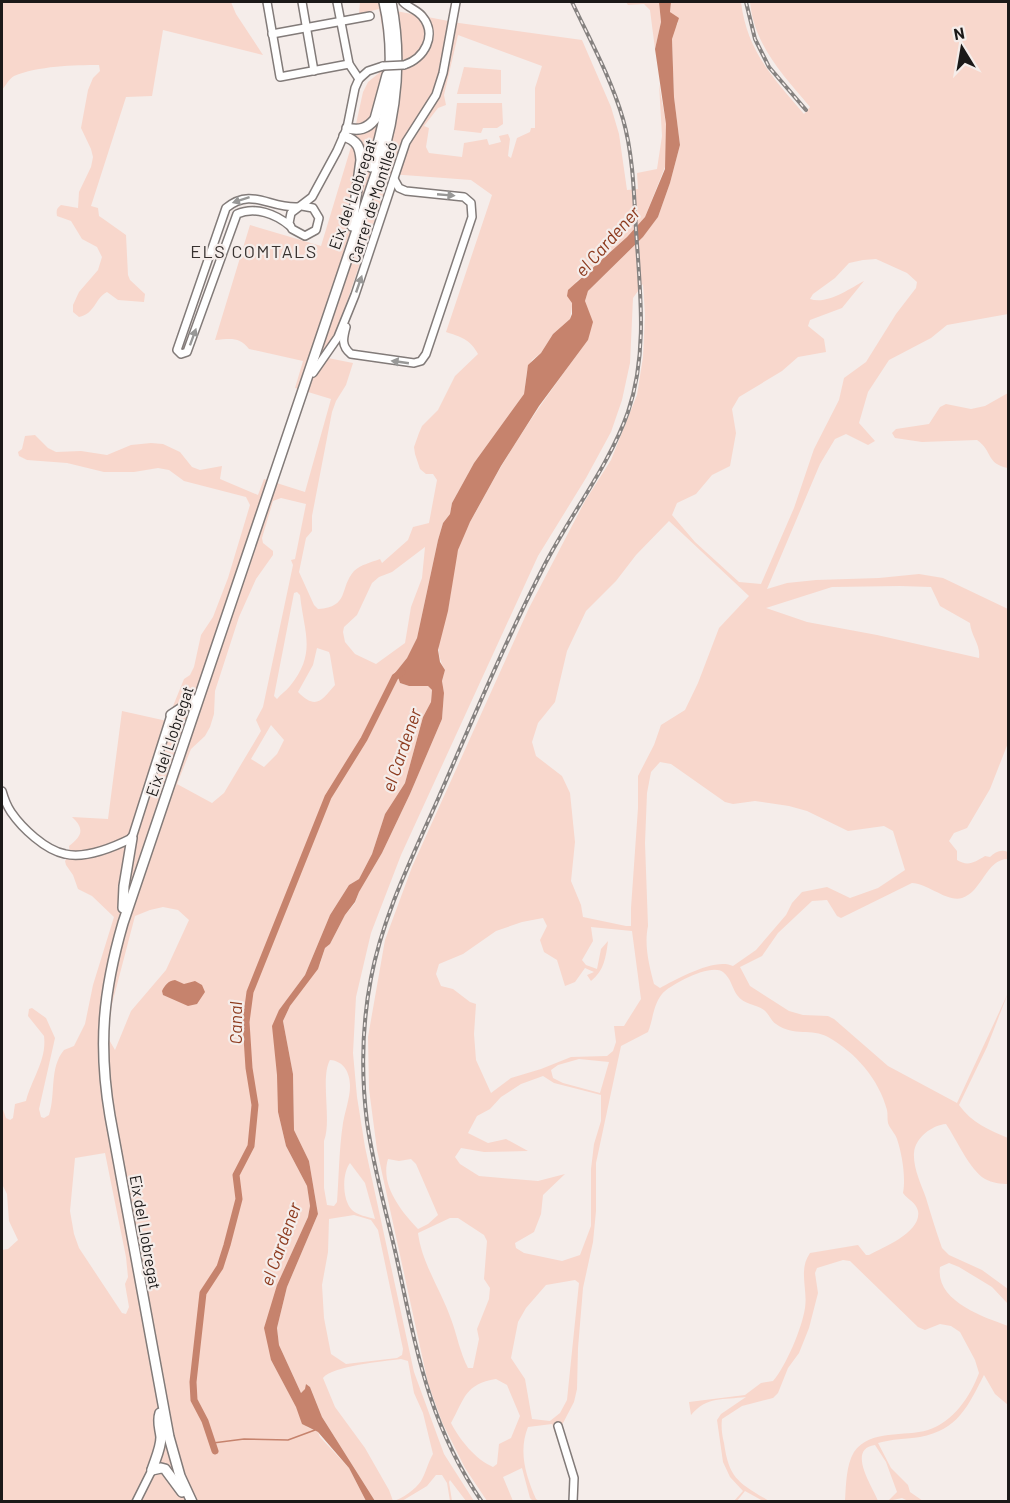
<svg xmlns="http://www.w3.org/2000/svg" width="1010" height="1503" font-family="Barlow,sans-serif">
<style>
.green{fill:#f8d7cc;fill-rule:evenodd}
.water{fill:#c6836d}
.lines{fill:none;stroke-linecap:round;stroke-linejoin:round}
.stream{stroke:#c6836d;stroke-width:1.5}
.canal{stroke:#c6836d;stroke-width:7}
.minor-casing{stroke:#827b79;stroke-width:10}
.highway-casing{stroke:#827b79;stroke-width:12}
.minor{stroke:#fff;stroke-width:7}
.highway{stroke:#fff;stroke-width:9}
.rail-casing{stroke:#868280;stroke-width:4}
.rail{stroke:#f5edea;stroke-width:1.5;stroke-dasharray:4.5;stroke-linecap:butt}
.minor-bridge-casing{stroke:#827b79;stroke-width:10;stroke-linecap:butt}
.minor-bridge{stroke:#fff;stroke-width:7}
.oneway{fill:#989897}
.labels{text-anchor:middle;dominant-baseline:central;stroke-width:4.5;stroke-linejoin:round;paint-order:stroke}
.street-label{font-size:16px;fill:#1b1918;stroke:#f5edea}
.water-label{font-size:18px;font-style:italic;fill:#8d3b1f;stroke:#f5edea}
.neighbourhood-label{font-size:18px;letter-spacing:1.5px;fill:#37312f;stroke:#f5edea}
</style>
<rect width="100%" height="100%" fill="#f5edea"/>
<g class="green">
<path d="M2,2h229l5,12 27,41 -100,-25 -11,66 -26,1 -35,109 7,2 1,8 3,2 24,17 2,40 2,5 15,14 -1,8 -26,-2 -11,-8c-12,6 -12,22 -28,25l-6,-5v-7l6,-13 19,-22 4,-13 -5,-10 -15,-8 -11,-18 -14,-5c-1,-6 0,-8 4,-11l17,3 1,-16 12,-25 2,-10 -2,-8 -10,-21 7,-38 5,-12 7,-7 -1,-6c-24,0 -62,1 -85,11 -5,3 -8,9 -12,14z"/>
<path d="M360,2h34l2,9 63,12 123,17 29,67 8,27 8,56 11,-1 -1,-16 20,-4 5,-33 -3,-52 7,40 1,38 -22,55 -18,20 -51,45 -6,37 -17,15 -12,19 -9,7 -5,11 -3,23 -50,69 -22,40 -2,11 -7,9 -5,17 -21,98 -10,20 -15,19h6l2,6 9,3h19l4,4 -1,12 -8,15 -18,66 -20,31 -13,40 -13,25 -10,6 -19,30 -25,60 -26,35 -1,102 8,34 21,40 3,20 -2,11 -31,68 -6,75 36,67 11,5 2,5 29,31 17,33h-364v-251l6,-1 10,-9 -9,-19 -2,-27 -5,-10v-77l4,11 4,2 3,-2 2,-14 11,-3c6,-23 21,-41 18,-65l-16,-20 1,-7 3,-1 14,10 9,20 -16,71 2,8 3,1 5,-3c7,-21 0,-47 15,-65l10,-4 11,-22 8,-39 21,-68 -22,-21 -14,-7 -5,-14 -7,-10 -1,-4 5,-7 -1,-8c13,-10 16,-17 3,-29l36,2 14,-108 45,10 17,-42 6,-4 4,-8 7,-32 12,-18 15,-39 22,-73 -4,-8 -62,-16 -15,-11 -11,-2 -24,4h-30l-37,-9 -40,-3 -8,-4 -1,-4 4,-3 3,-13 10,-1 13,13 8,4 25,-1 26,4 24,-10 20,-2 12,1 17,8 12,15 8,3 22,-4 -2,13 38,16 6,-16 41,13 26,-93 -36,-11 8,-27 -54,-12c-10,-13 -19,-10 -34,-9l35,-115 71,21 30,-99 12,-55 5,-10 11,-9 6,-14 1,-8 -7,-42 -20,5zM458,35l84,31 -7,22v40h-4l-1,4 -13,6 -6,20 -3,-2 2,-17 -2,-5 -9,2 2,6 -12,3 -2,-6 -23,4 -2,14 -33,-4 -3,-6 3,-19 -5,-2 14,-18 8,-3 -2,-10zM390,174l81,6 21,15 -46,137c15,5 24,7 32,22l-23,22 -17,34 -16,16 -3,7 -5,14 1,7 5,15 6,5h7l4,6 -8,43 -16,4 -5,13 -26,23 -2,-4c-8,3 -20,6 -26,12 -15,17 -4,36 -36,38l-4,-4 -15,-33 7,-34 6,-7v-15l20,-104 4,-11 10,-16 7,-22 -25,-5zM281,498l25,6 -11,55 -4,1 2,5 -30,142 -7,13 5,11 -37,62 -12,10 -35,-19 14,-35 14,-13 5,-9 4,-13 1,-23 24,-74 17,-38 17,-24v-4l-10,-8 -1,-5 11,-37zM425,547l-3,31 -11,29 -6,36 -29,21 -21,-10 -10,-12 -2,-10 1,-5 13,-12 15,-32 7,-6 13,-5zM297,592l3,3c4,38 17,58 -10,91 -4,5 -9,8 -13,13l-3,-3 20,-103zM317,648l12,4 1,3 5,30c-14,16 -19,25 -37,7l15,-27zM271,725l13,15 -7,14 -13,13 -13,-8zM163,907l15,3 11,10 -23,50 -35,41 -16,39 -7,-12 4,-34 23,-88 15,-6zM105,1153l21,104 2,20 -3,7 4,23 -3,7 -4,-1 -43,-65 -5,-14 -4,-23 5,-53z"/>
<polygon points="626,2 659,2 661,22 655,49 650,10 644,4 628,5"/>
<path d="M671,2h70c6,49 32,76 63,112l6,-7c-27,-32 -56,-62 -60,-105h258v312l-61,11 -16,13 -42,22 -21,32 -9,31 16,18 -7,4 -22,-11 -11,5 -15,25 -53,125 20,-6 29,-3 63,-2 40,-4 24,4 65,31v134l-18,46 -23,39 -13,5 -5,8 8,10v9c11,7 18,2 28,-4l5,1c5,-5 11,-8 18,-5v7c-22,0 -26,33 -46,39 -14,5 -35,-15 -50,-15l-71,35 -4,-2 -10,-16 -15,1 -34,32 -16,23 -22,11 10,19 39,25 14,4 25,1 6,3 54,47 69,37 51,-110 -21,54 -28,58c13,18 30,25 49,33v46c-7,0 -16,-1 -23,-5 -16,-10 -28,-39 -39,-55 -14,1 -31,14 -32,29 -1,15 7,31 12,45 5,17 10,33 16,50l7,7 33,15 26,19v15l-16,-17 -33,-20 -10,-4 -9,4c-5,34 43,50 68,59v79l-13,-11 -11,-19c-16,31 -26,55 -64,62 -14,2 -28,2 -42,6l13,25 17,17 2,7 13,9h-15l-6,-3 -14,3 9,-9 -11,-30 -11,-17c-29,4 -2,42 3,56h-33c1,-15 1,-36 9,-49 16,-23 51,-15 74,-22 25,-8 42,-33 51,-57l-4,-13 -15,-28 -9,-6 -11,-2 -15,6 -7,-3 -68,-66 -7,-1 -26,8 -2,5 3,20 -9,35 -10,25 -11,15 -10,25 -5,5 -31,8 -20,13c-1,8 0,16 2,24 5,36 15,40 45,58h-6l-18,-10 -8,10h-3l9,-10 -13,-14 -7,-15 -6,-42 4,-6 25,-17c-23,3 -39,-1 -55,18l-2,-13 56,-7 16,-12 12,-2c13,-15 29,-53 32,-73 3,-19 -7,-38 5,-55l48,-8 8,10h3c15,-8 53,-23 49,-44 -2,-9 -10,-11 -15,-18 3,-16 -1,-39 -6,-54 -2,-6 -7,-10 -9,-16 -1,-4 0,-9 -1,-13 -8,-31 -32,-58 -59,-73 -16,-9 -34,0 -52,-13 -5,-3 -7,-10 -12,-14 -8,-6 -20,-5 -27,-15 -5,-7 -6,-17 -14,-23 -12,-9 -52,12 -61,22 -9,11 -9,26 -14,38l-27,14 -25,117v48l-3,31 -10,46 -5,60 -1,41 -3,13 -12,23 2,13 13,39v24h-8l1,-23 -18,-54 -24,3c-10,25 -2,49 8,72l3,2h-6l-3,-3 -8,-30 -19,9 10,24h-26l-22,-33 -23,-46 -14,-39 -51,-233 -8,-61 -1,-52 17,-97 27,-73 117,-259 56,-107 26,-41 26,-65 6,-38 2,-42 -2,-31 -10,14 -3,65 -8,37 -11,32 -25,46 -48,78 -137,299 -30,78 -15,64 -3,56 4,44 8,50 49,225 30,82 30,47h-8l-16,-21 -1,2 3,19h-2l-3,-18 -5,-8h-6l-9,11 -25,15h-27l-53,-84 -12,-30 -4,-3v5l-5,4 -22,-48 -2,-17 10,-41 31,-73 -9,-53 -15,-31 -1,-56 -10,-53 7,-15 30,-42 5,-16 5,-4 15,-29 10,-12 4,-11 23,-39 28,-59 32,-75 2,-26 -2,-12 3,-11c-13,-23 -3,-37 3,-61 4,-18 5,-42 10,-59 5,-18 17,-36 26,-53 30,-56 66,-106 104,-157l-3,-39 3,-10 55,-54 15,-20 12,-34 10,-38 -6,-48 -2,-58v-6l6,-10 -8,-11zM876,259l31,14 10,9 -1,6 -20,26 -30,48 -22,16 -5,22 -25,49 -20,59 -33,76 -22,-2 -44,-40 -23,-27 5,-12 19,-9 16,-19 18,-9 6,-33 -4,-24 7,-12 43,-26 16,-14 28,-5 -2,-13 -16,-13 2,-6 32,-12 22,-27c-15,8 -37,24 -54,18l3,-5 22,-16 14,-15 14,-3zM669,521l80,75 -30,32 -21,55 -13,27 -24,15 -7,20 -16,31v32l-7,100v18h-5l-43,-9 -2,-12 -10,-24 4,-39 -5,-49 -8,-17 -26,-20 -4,-14 6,-19 17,-21 12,-51 19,-40 30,-30 20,-26zM900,586l31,1 9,19 30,17c1,13 11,22 9,35l-102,-23 -70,-13 -41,-14 66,-21zM660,762l11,2 54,38 8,2 22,-3 34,5 18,5 41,20 36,-5 9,5 12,39 -27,18 -28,10 -23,-11 -25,5 -10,11 -6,12 -30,35 -23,16c-17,-9 -57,13 -73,22l-6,-4c-5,-19 -10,-39 -6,-58l-3,-83 2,-50 4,-21zM543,918l4,8 -7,14 4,12 13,8 8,26 10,-4 10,-14 9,4 -7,3 4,6c13,-10 15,-24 17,-40l-7,8 -4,20 -11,-4 -4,-5 11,-19 -2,-14 41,4 9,68 -17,27h-10l2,16 -3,9 -6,5 -36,1 -30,12 -30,9 -20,15 -15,-33 -2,-26 2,-30 -6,-2 -17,-13 -12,-3 -5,-12 3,-10 24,-10 33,-23 26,-9zM579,1059l30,3 -9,31 -37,-10 -10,-5 -2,-8 7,-5zM330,1060c14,1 20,13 20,26 0,12 -5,25 -7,37 -4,26 -4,53 -6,79l-3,4 -7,-1 -3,-17v-47c8,-21 -4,-63 6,-81zM543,1076l11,7 47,12v26l-7,23 -3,25v57l-11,29 -18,6 -38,-8 -8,-5 -1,-5 19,-11 7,-18 2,-19 22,-21 -27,7 -59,-5 -19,-12 -5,-7 6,-9 23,4 44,-1 -22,-12 -18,4 -20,-10 9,-17 13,-7 11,-12 20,-13zM388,1159l11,2 12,-2 5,5 22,51 -10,9 -10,5c-17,-18 -38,-44 -30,-70zM350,1163l15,20 10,36c-7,-2 -18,-4 -23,-9 -10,-10 -10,-37 -2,-47zM354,1215l17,5 7,10 25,119 -1,6 -5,3 -51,6 -15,-10 -7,-36 -2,-33 6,-33 1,-33zM450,1218h8l26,17 3,6 -3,38 6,9 -1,11 -12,30 2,10 -6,29h-5c-8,-15 -11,-33 -17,-49 -10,-29 -29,-55 -33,-86zM575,1280l4,3 -12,117 -7,13 -10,8 -18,-2 -7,-40 -14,-21 7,-36 8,-14 20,-23zM401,1359l7,2 6,32 9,20 10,41c-5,8 -7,19 -12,27 -5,8 -19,18 -28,20l-4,-11 -24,-42 -30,-41 -12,-29c9,-12 61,-17 78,-19zM496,1379l11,6 13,31 -9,22 -12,6 -2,20 -4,3c-18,-8 -33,-27 -42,-44 14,-25 14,-39 45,-44z"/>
<polygon points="464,67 501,70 501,94 457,94"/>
<polygon points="457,103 502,103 503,124 497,128 483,128 481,133 454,130"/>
<path d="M1008,393v75c-22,-4 -15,-17 -31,-28l-55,2 -27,-4 -3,-5 4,-4 33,-5 11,-17 6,-3 25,5 14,-3z"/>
</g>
<g class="water">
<polygon points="659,2 671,2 670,12 679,18 672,39 674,97 680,145 670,183 658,217 643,237 588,291 585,301 593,322 588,340 539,406 501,466 470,522 458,550 448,611 438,650 440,662 445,670 442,681 444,693 442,719 410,794 382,853 359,892 355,902 345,915 330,944 325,948 318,969 290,1006 283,1021 293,1074 294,1130 309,1161 318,1214 287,1287 277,1328 279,1345 301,1393 305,1389 306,1384 310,1387 322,1417 375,1501 366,1501 349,1468 318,1432 302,1424 296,1407 271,1360 264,1328 277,1285 308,1217 310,1206 307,1186 286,1146 278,1112 277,1075 272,1026 279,1010 305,975 330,915 349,885 359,879 372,854 385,814 405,783 423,717 431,702 432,690 428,686 409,686 400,683 398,677 391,678 407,658 417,638 438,540 443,523 450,514 452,503 474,463 524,394 528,365 541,353 553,334 570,319 572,314 572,303 567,296 568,290 627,237 645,217 665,169 666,124 655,49 661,22"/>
<path d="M175,980l9,4 11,-3 7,4 3,7 -8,12 -9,2 -25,-11 -1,-4c3,-6 6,-10 13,-11z"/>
</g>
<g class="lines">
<polyline class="stream" points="213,1443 244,1439 288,1440 315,1430"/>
<polyline class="canal" points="215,1451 205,1421 194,1400 193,1382 203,1293 220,1267 227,1245 239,1199 236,1175 251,1146 255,1105 249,1068 246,1022 250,992 328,797 364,739 395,677 402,672"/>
<g class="minor-casing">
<g id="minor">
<polyline points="267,2 280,77 349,64"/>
<polyline points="302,2 314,71"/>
<polyline points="337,2 349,64 359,79"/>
<path d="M403,2c6,6 14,8 19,14 16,19 2,43 -18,49"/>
<polyline points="272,34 370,16"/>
<polyline points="302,206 313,208 319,218 316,230 305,236 292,229 289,223 291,213 312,197 337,151 347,128 355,88 359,79 368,71 383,66"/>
<path d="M290,226c-14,-12 -35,-20 -53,-12l-50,138 -6,2 -4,-4 49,-142c25,-21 43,0 71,-1"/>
<path d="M346,327c-3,11 -5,19 5,27l63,9 7,-2 5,-7 46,-137 -1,-14 -7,-6 -58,-6 -7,-3 -5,-9"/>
<polyline points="313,373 338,337 355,295 406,142 436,95 443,73 456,2"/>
<path d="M2,791c2,7 5,15 9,21 11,16 34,38 54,42 21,5 49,-7 67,-16l39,-123"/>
<polyline points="558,1426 574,1478 573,1502"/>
<polyline points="136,1502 152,1470"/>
</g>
</g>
<g class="highway-casing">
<g id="highway">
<path d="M347,128c12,3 20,1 28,-9l12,-44"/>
<path d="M344,136c13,5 16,10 17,24l-9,66"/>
<path d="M371,167c18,-54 26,-109 13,-165"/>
<polyline points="171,715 194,700"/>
<polyline points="123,908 124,886 132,838"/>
<path d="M152,1470c3,-10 9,-22 9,-33 -1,-9 -4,-15 -1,-24"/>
<polyline points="152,1470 161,1468 165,1469 182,1492"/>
<path d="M192,1502l-12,-26 -11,-39 -59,-321c-12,-71 -7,-124 13,-193l262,-776c13,-49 16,-96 6,-145"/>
</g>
</g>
<use href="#minor" class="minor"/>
<use href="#highway" class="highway"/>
<g class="rail-casing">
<g id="rail">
<polyline points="746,2 755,39 769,67 806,110"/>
<path d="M482,1502c-55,-80 -66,-156 -86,-247 -10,-44 -23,-89 -29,-133 -6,-48 -5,-97 4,-144 12,-63 41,-120 67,-179 34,-78 67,-157 106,-233 26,-51 65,-100 84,-154 20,-59 12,-121 8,-182 -2,-37 -3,-76 -13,-111 -12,-41 -33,-79 -51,-117"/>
</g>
</g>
<use href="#rail" class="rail"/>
<g class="minor-bridge-casing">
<polyline id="minor-bridge" points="383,66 404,65"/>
</g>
<use href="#minor-bridge" class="minor-bridge"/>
</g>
<defs><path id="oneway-solid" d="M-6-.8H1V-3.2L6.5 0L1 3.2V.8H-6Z" transform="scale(1.5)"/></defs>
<g class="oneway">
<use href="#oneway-solid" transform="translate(446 195) rotate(5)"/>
<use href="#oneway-solid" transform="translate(241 200) rotate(162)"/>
<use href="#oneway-solid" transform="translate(359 284) rotate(-71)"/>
<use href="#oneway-solid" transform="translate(193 337) rotate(-70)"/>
<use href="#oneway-solid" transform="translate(400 362) rotate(-172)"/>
</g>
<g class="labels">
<g class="street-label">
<text transform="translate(352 194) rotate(-71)">Eix del Llobregat</text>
<text transform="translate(372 202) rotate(-72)">Carrer de Montlleó</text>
<text transform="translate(169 741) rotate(-71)">Eix del Llobregat</text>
<text transform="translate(146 1232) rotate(80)">Eix del Llobregat</text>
</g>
<g class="water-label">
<text transform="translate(607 241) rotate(-48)">el Cardener</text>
<text transform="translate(401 750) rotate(-71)">el Cardener</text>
<text transform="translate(235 1023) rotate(-90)">Canal</text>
<text transform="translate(280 1244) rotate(-70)">el Cardener</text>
</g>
<g class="neighbourhood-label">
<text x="254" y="251">ELS COMTALS</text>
</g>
</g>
<rect width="1010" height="1503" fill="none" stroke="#1b1918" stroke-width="6"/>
<g transform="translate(962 48) rotate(349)" stroke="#f5edea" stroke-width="4.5" paint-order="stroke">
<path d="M0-4.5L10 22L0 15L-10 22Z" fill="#1b1918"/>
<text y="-9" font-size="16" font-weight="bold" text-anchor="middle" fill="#1b1918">N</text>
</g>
</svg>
